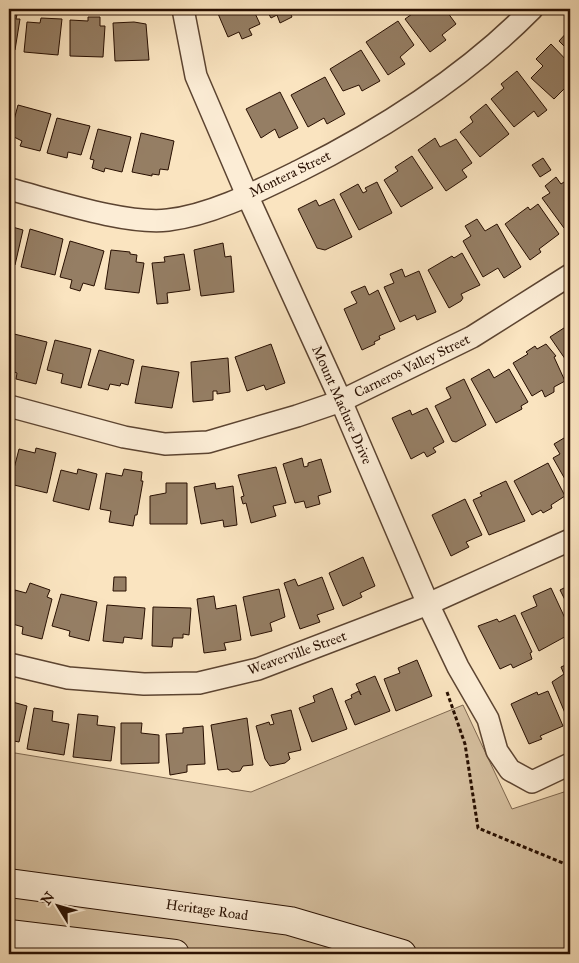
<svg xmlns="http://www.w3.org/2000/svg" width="579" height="963" font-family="'IM FELL Great Primer',serif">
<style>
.green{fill:#d6c0a0;stroke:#7f6850}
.building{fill:#957e64;stroke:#280f01}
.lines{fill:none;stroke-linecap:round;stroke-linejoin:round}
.street-casing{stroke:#5c4431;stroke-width:24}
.secondary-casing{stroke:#280f01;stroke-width:30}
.path{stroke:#280f01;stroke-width:3;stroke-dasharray:4 2.5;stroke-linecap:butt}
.street{stroke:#fcedd6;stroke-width:21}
.secondary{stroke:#fcedd6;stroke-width:28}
.labels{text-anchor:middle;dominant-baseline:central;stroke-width:4.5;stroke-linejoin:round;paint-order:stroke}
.street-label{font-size:14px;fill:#280f01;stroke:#fcedd6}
</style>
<rect width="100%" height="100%" fill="#fae4c0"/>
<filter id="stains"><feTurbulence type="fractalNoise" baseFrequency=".004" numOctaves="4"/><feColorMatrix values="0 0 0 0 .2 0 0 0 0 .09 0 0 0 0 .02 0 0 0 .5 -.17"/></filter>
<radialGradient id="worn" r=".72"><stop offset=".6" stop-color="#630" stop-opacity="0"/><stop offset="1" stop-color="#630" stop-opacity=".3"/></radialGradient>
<polygon class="green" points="463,705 512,809 570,790 570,954 9,954 9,752 251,792"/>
<g class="building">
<polygon points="9,9 18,10 16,19 20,19 15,50 9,49"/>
<polygon points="216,9 253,9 260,24 249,29 252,35 242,39 239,32 228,37"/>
<polygon points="266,9 293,9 289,10 292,17 280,23 277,15 271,18"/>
<polygon points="419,9 445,9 456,24 442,35 446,40 430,52 405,19"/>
<polygon points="88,17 100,17 100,26 105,26 103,57 70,56 70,20 88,21"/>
<polygon points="41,18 62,19 58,55 24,52 27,22 40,23"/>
<polygon points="398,21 414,45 400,57 405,64 388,75 366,42"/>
<polygon points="134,22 146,24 149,60 115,61 113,23"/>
<polygon points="570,29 570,52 559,41"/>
<polygon points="551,44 570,64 570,83 554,99 531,78 543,66 536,59"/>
<polygon points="361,50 380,81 362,91 359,85 343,91 330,69"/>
<polygon points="517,71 547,110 538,117 534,111 514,127 491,99 504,88 501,84"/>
<polygon points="325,77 345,114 327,124 324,118 308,127 291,95"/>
<polygon points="280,92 298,128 279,138 275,129 261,138 246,109"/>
<polygon points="486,104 509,134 480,157 460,132 473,122 470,117"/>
<polygon points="18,105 51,114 40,151 20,146 22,141 10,135"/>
<polygon points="57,118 90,126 81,155 68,152 67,158 47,153"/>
<polygon points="98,129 131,137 122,172 105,168 104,172 92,168 94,160 90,159"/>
<polygon points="141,133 174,141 168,170 160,169 159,175 152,174 152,176 132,172"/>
<polygon points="435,138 440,147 456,139 472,163 462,170 467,177 446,191 418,150"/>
<polygon points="412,156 433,188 401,207 384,180 398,171 395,167"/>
<polygon points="543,158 551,170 540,177 532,165"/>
<polygon points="556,177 561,184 570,178 570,224 564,228 542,198 550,193 545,186"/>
<polygon points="377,182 392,213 359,230 340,194 358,184 363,193 367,191 365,188"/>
<polygon points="334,199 352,237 325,250 317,248 298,209 316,200 319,206"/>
<polygon points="538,204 559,234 539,249 541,252 530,260 505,224 528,207 530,210"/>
<polygon points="477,219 485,231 497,224 521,267 504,278 498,268 483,277 463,241 471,236 465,226"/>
<polygon points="9,226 23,230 15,265 9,263"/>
<polygon points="30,229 63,239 55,275 21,267"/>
<polygon points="70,241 104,251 94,286 83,283 80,291 70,288 72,280 60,277"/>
<polygon points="223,243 225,257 231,256 234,292 201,296 194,250"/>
<polygon points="111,250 130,252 130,254 137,255 136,262 144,263 139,293 105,289"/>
<polygon points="462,253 480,285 461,294 463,298 461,301 449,308 428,270 452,256 454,258"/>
<polygon points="184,254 190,290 167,293 168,303 157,304 152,263 165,262 164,257"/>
<polygon points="402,269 405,277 419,271 436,312 417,320 415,315 400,322 384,287 394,283 390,274"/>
<polygon points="365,286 369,295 378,290 395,329 379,336 380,339 374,342 375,344 362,350 344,309 357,303 351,292"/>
<polygon points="567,326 570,329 570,366 550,337"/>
<polygon points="10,333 47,342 36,384 16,379 17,373 9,370"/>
<polygon points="55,340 91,349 81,388 61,383 63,374 47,370"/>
<polygon points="271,344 285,383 266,390 264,385 247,391 235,357"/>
<polygon points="546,344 556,356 554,357 565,381 554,387 554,392 545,397 542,390 532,396 513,363 528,354 526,352 535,346 537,349"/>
<polygon points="99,350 134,360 128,385 121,383 120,386 110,384 108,390 88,385"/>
<polygon points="228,358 230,392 217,394 217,391 213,391 213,400 193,402 191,362"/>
<polygon points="142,366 179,372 172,408 135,403"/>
<polygon points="489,369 494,378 509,369 528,402 521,406 522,409 496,423 471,379"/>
<polygon points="464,379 486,425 456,442 452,441 435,406 451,398 446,388"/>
<polygon points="427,408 444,442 433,448 436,452 427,457 424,452 411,459 392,418 410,410 412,415"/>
<polygon points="569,435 570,437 570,488 553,458 560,454 554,444"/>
<polygon points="36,448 56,453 47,493 10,484 19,449 35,453"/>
<polygon points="302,458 304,467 308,466 308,463 321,459 331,492 318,496 320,504 306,508 304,501 295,503 283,464"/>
<polygon points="548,463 565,496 551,505 552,508 543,513 541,510 532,515 514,481"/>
<polygon points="276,467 286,503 273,506 276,516 251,523 246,503 243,504 241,497 244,496 238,475"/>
<polygon points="78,469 97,474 89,510 53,501 61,470 77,474"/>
<polygon points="124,469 142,472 141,481 143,481 137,515 135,515 133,526 109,522 111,511 100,509 106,473 122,476"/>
<polygon points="506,481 525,521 489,535 473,500 482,496 480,493"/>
<polygon points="166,483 187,483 187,524 150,524 150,496 166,493"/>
<polygon points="215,483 216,489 233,486 237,525 224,527 223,520 201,524 194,487"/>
<polygon points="465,499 482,535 466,542 469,547 451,556 432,515"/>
<polygon points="363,557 375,586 360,593 362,597 343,606 329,573"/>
<polygon points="114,577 126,577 126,591 113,591"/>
<polygon points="322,577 334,609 317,615 320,622 300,629 284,583 295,579 298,586"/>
<polygon points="30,583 50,590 47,597 52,599 42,639 22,634 23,627 9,623 15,590 26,593"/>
<polygon points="570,585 570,610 560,590"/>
<polygon points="551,588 570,629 570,634 539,651 521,613 537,606 533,596"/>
<polygon points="279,589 285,617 270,623 272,631 251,636 243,597"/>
<polygon points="61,594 97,602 89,641 69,636 70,631 52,626"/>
<polygon points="214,596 216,609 236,605 241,640 224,643 226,650 204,653 197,599"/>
<polygon points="107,605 145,608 142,639 124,637 123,643 103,641"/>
<polygon points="153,607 191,608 189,635 183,634 183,638 173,638 172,647 152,646"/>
<polygon points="515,615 532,652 530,653 532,659 513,668 511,664 500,669 478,626 497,619 499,622"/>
<polygon points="417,660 432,696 396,711 384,679 400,673 398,668"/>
<polygon points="570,663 570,725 552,682 564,674 561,667"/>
<polygon points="375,676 390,711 355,725 345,701 352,698 351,695 359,691 361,695 356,684"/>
<polygon points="332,688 347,729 312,742 299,708 315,702 313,696"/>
<polygon points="548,691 563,726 540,736 542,739 529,744 511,704 537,692 538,695"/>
<polygon points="9,701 27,706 19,742 9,740"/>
<polygon points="34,708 53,711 52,721 69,724 64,755 27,749"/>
<polygon points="291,710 301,750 288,753 290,759 285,763 270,766 265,759 256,726 269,722 270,725 274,724 271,715"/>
<polygon points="78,714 98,716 97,725 115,727 111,761 73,757"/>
<polygon points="247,718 253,765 243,766 240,771 232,772 228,769 218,770 211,725"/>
<polygon points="121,723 142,723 141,733 159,735 159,763 121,764"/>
<polygon points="203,726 205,764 187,765 187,772 170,775 166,734 183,733 183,728"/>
</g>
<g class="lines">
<g class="street-casing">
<g id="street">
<polyline points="183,9 196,76 247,195 341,401 428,604 458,667 488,719 497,751 510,770 532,782 570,764"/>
<path d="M9,189c43,11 117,36 159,31 44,-5 92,-30 131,-49 86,-43 166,-94 233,-162"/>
<polyline points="9,406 124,437 165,444 208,442 297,416 341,401 472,337 570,275"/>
<polyline points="9,664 68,678 144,684 199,683 258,669 428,604 570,540"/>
</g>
</g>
<g class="secondary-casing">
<g id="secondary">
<polyline points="9,883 290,921 402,954"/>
<polyline points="9,934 175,954"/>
</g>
</g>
<polyline class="path" points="447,692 465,744 478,828 570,866"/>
<use href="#street" class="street"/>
<use href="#secondary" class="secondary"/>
</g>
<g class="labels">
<g class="street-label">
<text transform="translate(290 174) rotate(-26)">Montera Street</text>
<text transform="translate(412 366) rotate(-26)">Carneros Valley Street</text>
<text transform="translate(342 405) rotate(66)">Mount Maclure Drive</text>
<text transform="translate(297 653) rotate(-20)">Weaverville Street</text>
<text transform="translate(207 910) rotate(8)">Heritage Road</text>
</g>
</g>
<rect width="579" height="963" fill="none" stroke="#fae4c0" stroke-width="30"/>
<rect x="10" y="10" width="559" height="943" fill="none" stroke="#280f01" stroke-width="2.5"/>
<rect x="15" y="15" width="549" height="933" fill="none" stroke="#280f01"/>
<g transform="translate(58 906) rotate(307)" stroke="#fcedd6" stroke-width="4" paint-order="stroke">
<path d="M0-4L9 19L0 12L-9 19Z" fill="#280f01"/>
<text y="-8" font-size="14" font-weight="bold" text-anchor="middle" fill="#280f01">N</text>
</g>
<rect width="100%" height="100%" filter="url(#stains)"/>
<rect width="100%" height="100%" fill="url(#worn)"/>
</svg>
